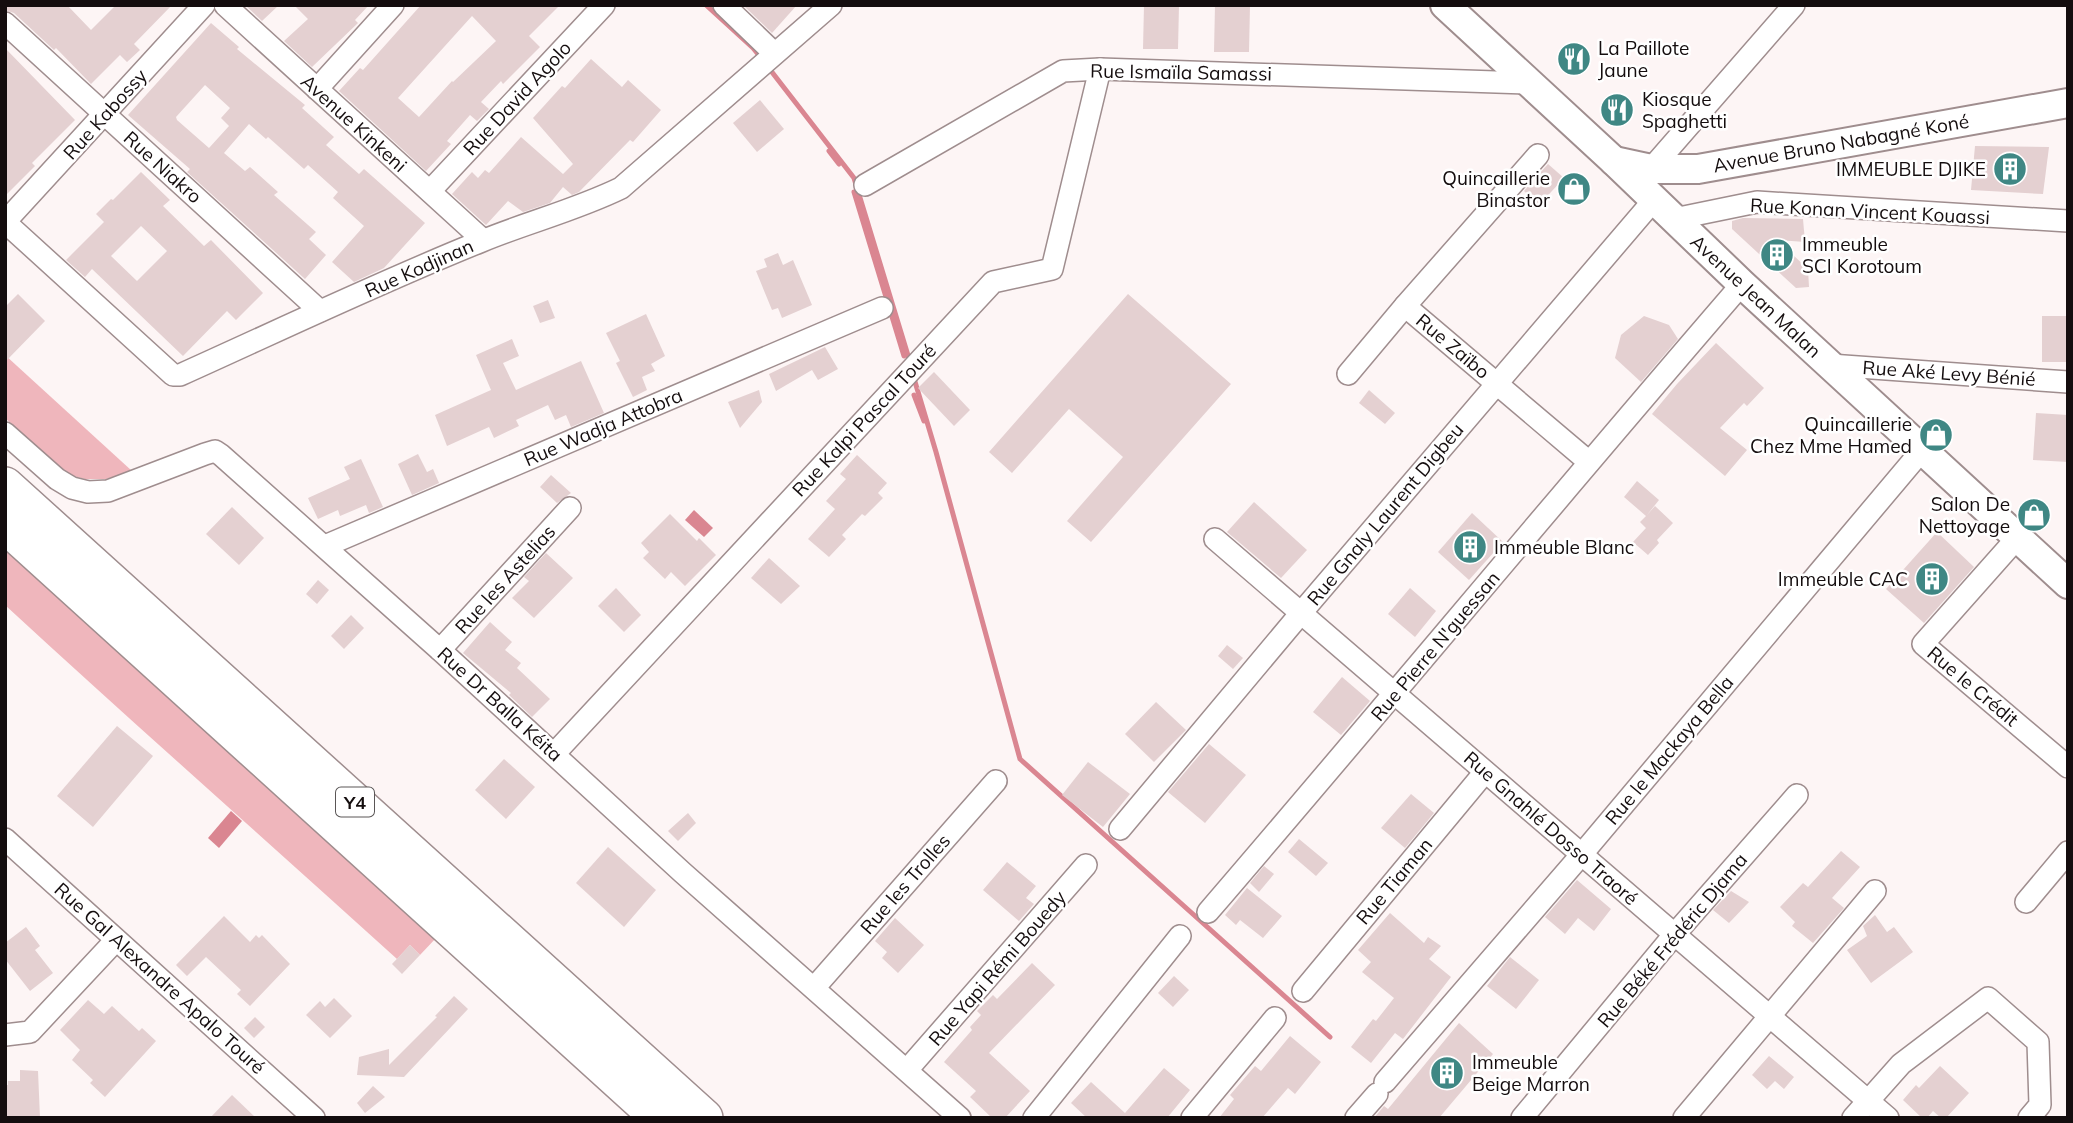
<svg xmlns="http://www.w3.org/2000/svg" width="2073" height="1123" font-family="Mulish,sans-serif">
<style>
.green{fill:#efb6bc}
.water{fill:#da8691}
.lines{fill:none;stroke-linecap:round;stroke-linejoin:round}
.stream{stroke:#da8691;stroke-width:5}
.building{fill:#e4d0d1;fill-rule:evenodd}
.street-casing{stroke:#9f8d8e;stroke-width:24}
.secondary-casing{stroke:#9f8d8e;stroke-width:32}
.highway-casing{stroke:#9f8d8e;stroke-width:40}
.street{stroke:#fff;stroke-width:21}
.secondary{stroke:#fff;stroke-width:28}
.highway{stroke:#fff;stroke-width:37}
.labels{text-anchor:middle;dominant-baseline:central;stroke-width:5;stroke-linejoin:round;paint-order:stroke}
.shield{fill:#fff;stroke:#5a5656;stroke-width:2}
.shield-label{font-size:18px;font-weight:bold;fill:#140d0e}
.poi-label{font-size:19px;fill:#140d0e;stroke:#fff;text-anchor:start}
.street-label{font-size:19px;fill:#140d0e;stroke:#fff}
</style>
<rect width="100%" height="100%" fill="#fdf5f5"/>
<g class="green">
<polygon points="5,355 132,471 106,479 85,479 69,475 5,418"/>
<path d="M5,547l432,390 -17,18 -10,-10 -13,14c-131,-119 -263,-235 -392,-354z"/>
</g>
<g class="water">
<polygon points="694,510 713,528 704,537 685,520"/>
<polygon points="231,811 242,821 219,848 208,838"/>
</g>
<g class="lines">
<g class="stream">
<polyline points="706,5 753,48 762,59"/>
<polyline points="768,67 854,178 910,362"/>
<polyline points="829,151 839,164"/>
<polyline points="854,192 904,356"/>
<polyline points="913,375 936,452 1020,759 1330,1037"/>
<polyline points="914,395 924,421"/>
</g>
</g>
<g class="building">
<polygon points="5,5 67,5 91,30 116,5 172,5 134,44 140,50 127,62 120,55 91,84 56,48 54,50 14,13 5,10"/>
<polygon points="245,5 279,5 262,21"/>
<polygon points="294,5 369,5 355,20 358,23 312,67 284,41 308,19"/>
<path d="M421,5h139l-31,31 11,11 -37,37 -2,-3 -20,21 8,7 -12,12 -7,-6 -23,26 4,3 -25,27 -87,-80 21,-23 3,2zM472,16l24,25 -43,41 -1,-1 -33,36 -21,-19z"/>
<polygon points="746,5 797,5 772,33 744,6"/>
<polygon points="1144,5 1179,5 1178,49 1143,49"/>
<polygon points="1215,5 1250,5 1249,52 1214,52"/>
<path d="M211,23l28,24 -2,2 68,56 -3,3 32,29 -8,8 33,29 5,-5 61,54 -41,45 -30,14 -22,-20 32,-36 -31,-28 5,-6 -30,-27 -4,4 -36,-32 -2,2 -17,-15 -25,29 21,18 5,-4 28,25 -4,3 42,37 -7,7 17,16 -21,24 -118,-107 3,-3 -62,-54zM205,85l25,23 -9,10 8,8 -20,22 -32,-28 -1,-3z"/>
<polygon points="5,48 75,120 32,163 35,166 5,196"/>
<polygon points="591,59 622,87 628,80 661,110 633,142 630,140 579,192 572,195 563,187 550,203 523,212 508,201 486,225 452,194 472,172 478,178 485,170 489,173 521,137 563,174 573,164 533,118 562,86 565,88"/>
<polygon points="760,100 784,129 757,152 733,123"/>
<polygon points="1975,146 2049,147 2043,194 1971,190"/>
<polygon points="1548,164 1564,178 1539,205 1524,191"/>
<path d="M141,172l29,28 -7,6 41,40 7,-6 52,53 -27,27 -9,-9 -44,45 -91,-87 -7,8 -19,-17 38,-38 -8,-8 15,-15 2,1zM141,226l26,25 -30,30 -26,-25z"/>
<polygon points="1743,218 1803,219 1805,242 1777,240 1808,269 1809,287 1796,288 1732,229 1732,221"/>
<polygon points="778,253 783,265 793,260 812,305 782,318 778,308 772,310 756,271 767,267 764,259"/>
<polygon points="18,294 45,321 5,362 5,307"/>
<polygon points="1128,294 1231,384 1091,542 1067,521 1123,457 1069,409 1012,473 989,452"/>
<polygon points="548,300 555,318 540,323 533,306"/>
<polygon points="646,314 665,356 651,364 655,371 642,377 647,390 633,397 616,363 620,361 606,333"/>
<polygon points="1644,316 1669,325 1678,339 1641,382 1615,358 1621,335"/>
<rect x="2042" y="316" width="26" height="46"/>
<polygon points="512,339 519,356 503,363 516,390 581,361 604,413 571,427 566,415 555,420 548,405 516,420 519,426 494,438 489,427 447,446 435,415 491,390 476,355"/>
<polygon points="1716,343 1764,388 1747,406 1744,403 1720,428 1747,450 1725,476 1652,414 1677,384"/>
<polygon points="825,347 838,369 818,380 812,370 776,391 769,374"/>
<polygon points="934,372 970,410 954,426 918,388"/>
<polygon points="759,390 762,402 740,428 728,402"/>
<polygon points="1369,390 1395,413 1385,424 1359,403"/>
<polygon points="2036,413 2068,415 2068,462 2033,460"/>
<polygon points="418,454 427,472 433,469 439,483 412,495 398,464"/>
<polygon points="857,455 887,483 878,493 883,498 865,516 862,514 842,535 846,539 829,557 808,539 835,509 826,501 846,479 840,474"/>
<polygon points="361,459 383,507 369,513 366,505 340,516 338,510 318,519 308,498 350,479 344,467"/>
<polygon points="551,475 571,493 557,503 540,487"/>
<polygon points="1637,481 1659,500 1647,515 1655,506 1673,523 1657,540 1659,543 1648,555 1633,542 1646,528 1640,522 1646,516 1624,497"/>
<polygon points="1254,502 1307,550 1281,578 1227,532"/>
<polygon points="232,507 264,538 239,565 206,534"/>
<polygon points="1472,513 1503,542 1469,580 1438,552"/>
<polygon points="670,514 697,541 699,538 716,555 685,586 671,572 665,579 643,558 649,552 641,543"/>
<polygon points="1937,532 1974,567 1924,623 1886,589"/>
<polygon points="546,553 573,578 534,618 512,598 529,581 524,577"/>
<polygon points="769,558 800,586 781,604 751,578"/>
<polygon points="318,580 329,590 317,604 306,594"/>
<polygon points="616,588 641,615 624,632 598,606"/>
<polygon points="1410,588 1436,611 1415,637 1388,614"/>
<polygon points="351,615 364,628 344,649 331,636"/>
<polygon points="490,622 512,642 505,650 521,663 517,668 550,699 532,717 509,695 511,693 463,653"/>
<polygon points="1227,645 1243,658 1233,669 1218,656"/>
<polygon points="1342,677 1370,701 1341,735 1313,712"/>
<polygon points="1156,702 1186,730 1154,762 1125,734"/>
<polygon points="117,726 153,756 93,827 57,796"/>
<polygon points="1209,744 1246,775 1205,823 1168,792"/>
<polygon points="504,759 535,787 506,819 475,790"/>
<polygon points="1088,762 1130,794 1103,827 1062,795"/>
<polygon points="1411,794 1434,813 1405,848 1381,828"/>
<polygon points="688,813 696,823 678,841 668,831"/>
<polygon points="1299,839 1328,863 1316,876 1288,852"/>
<polygon points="608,847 656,890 624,927 576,883"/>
<polygon points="1841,851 1860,867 1832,898 1844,908 1813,943 1792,926 1795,922 1780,907 1803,883 1808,887"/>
<polygon points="1007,862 1036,886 1026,898 1034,904 1019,921 983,890"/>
<polygon points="1264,866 1274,874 1259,892 1250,883"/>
<polygon points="1577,880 1611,909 1594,931 1578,918 1565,934 1545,917"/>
<polygon points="1247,888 1282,916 1263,938 1240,920 1236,925 1225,915"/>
<polygon points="1731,891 1749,902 1729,923 1713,910"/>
<polygon points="1390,913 1424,943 1428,937 1441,946 1429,959 1451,977 1403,1039 1395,1033 1371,1063 1351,1047 1373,1019 1376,1021 1394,998 1362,972 1371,962 1358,950"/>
<polygon points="1875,915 1887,932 1894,927 1913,952 1871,983 1847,950 1867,936 1863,926"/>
<polygon points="224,916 250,942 256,935 259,938 262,935 290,964 250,1006 237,994 241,990 206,957 187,976 176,965"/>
<polygon points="895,918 924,945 898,973 882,958 887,952 875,941"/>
<polygon points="26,927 40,946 35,950 53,973 30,991 5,959 5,943"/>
<polygon points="410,945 420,955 402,974 392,964"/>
<polygon points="1510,957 1539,980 1516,1009 1487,986"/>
<polygon points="1032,963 1055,985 989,1053 1030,1091 1005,1118 992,1118 970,1097 976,1091 944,1062 972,1030 970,1027 981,1015 977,1011 993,995 997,999"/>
<polygon points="1174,976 1189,990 1173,1007 1158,993"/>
<polygon points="454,996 468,1009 404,1077 357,1075 359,1057 389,1049 389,1065 437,1017 435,1016"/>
<polygon points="334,998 352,1016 330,1038 306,1015 320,1001 325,1007"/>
<polygon points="88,1000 104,1014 112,1006 139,1031 142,1028 156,1041 105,1097 90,1083 93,1080 72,1060 80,1050 60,1030"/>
<polygon points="255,1017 265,1027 254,1038 244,1028"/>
<polygon points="1459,1023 1493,1054 1439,1118 1374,1118 1384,1106 1388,1109"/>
<polygon points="1290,1036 1321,1062 1295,1094 1288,1088 1262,1118 1219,1118 1234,1099 1230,1095 1255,1066 1261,1071"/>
<polygon points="1769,1056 1794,1077 1784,1089 1775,1081 1767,1089 1752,1075"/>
<polygon points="1940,1066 1969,1093 1946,1118 1941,1118 1933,1111 1927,1118 1922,1118 1903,1100 1916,1085 1919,1088"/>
<polygon points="1164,1068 1190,1090 1167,1118 1087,1118 1071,1103 1091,1082 1125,1113"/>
<polygon points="20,1070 38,1071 40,1118 5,1118 5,1085 8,1085 8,1081 20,1081"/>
<polygon points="373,1086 385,1097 365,1113 357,1103"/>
<polygon points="232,1095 256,1118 210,1118"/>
</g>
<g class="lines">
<g class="street-casing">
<g id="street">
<polyline points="225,5 483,240"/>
<polyline points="724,5 774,53"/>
<polyline points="5,23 320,311"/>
<polyline points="317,89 393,5"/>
<polyline points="1538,155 1405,306 1589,462"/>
<polyline points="1651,169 1794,5"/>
<polyline points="865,185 1063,71 1100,69 1527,83"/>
<polyline points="430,191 604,5"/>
<polyline points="1674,219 1757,202 2068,221"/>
<path d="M5,222l168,153h7c100,-45 200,-93 302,-134 46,-19 94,-31 139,-53l210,-183"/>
<polyline points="5,222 204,5"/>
<polyline points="1830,365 2068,382"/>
<polyline points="1348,374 1405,306"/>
<polyline points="5,433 57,479 72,488 88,492 108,491 205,454 215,451 221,455 440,650 683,873 960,1118"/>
<polyline points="2018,537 1923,644 2068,767"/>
<polyline points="1215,539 1888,1118"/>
<polyline points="325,546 882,308"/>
<polyline points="440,650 570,508"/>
<polyline points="554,754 993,282 1052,269 1100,69"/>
<polyline points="1120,829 1301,613 1653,201"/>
<polyline points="5,839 314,1118"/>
<polyline points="2026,902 2068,852"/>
<path d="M1208,912c179,-208 354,-420 534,-628"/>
<polyline points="814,988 996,781"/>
<polyline points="1303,991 1485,772"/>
<polyline points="5,1035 30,1032 116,940"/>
<polyline points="907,1070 1086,865"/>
<polyline points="1385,1082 1582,854 1923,449"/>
<polyline points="1034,1118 1180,936"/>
<polyline points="1192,1118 1275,1018"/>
<polyline points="1356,1118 1377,1094"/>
<polyline points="1522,1118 1674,935 1797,795"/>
<polyline points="1684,1118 1875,891"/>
<polyline points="1853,1118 1901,1064 1988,998 2038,1042 2040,1105 2029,1118"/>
</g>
</g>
<g class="secondary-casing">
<g id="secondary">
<polyline points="1445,5 1614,161 1742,284 2068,584"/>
<polyline points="1614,161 1651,169 1698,169 2068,103"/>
</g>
</g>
<g class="highway-casing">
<g id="highway">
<polyline points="5,486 704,1118"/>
<polyline points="5,524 660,1118"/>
</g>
</g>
<use href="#street" class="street"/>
<use href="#secondary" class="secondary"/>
<use href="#highway" class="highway"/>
</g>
<defs>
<g id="restaurant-disc" transform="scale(1.75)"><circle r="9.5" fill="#3f8784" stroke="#fff"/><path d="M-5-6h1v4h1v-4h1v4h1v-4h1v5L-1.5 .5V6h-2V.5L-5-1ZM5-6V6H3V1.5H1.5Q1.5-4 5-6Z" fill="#fff"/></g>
<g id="building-disc" transform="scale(1.75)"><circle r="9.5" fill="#3f8784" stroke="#fff"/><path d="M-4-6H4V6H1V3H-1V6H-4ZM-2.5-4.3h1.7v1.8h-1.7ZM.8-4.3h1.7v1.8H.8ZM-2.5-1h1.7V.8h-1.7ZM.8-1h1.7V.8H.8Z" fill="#fff"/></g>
<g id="shop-disc" transform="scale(1.75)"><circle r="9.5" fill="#3f8784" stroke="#fff"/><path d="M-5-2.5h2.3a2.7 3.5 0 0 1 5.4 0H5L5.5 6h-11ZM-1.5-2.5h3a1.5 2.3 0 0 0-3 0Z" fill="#fff"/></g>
</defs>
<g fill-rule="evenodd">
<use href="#restaurant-disc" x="1574" y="59"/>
<use href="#restaurant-disc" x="1617" y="110"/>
<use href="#building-disc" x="2010" y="169"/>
<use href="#shop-disc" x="1574" y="189"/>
<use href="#building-disc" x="1777" y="255"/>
<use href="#shop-disc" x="1936" y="435"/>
<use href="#shop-disc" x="2034" y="515"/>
<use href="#building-disc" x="1470" y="547"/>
<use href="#building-disc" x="1932" y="579"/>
<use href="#building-disc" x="1447" y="1073"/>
</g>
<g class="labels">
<rect class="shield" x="336" y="787.5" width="38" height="29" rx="5"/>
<g class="shield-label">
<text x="355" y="802">Y4</text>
</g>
<g class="poi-label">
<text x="1598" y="48">La Paillote<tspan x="1598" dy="22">Jaune</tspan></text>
<text x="1642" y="99">Kiosque<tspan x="1642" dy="22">Spaghetti</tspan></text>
<text x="1986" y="169" text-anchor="end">IMMEUBLE DJIKE</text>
<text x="1550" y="178" text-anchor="end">Quincaillerie<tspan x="1550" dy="22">Binastor</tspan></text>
<text x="1802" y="244">Immeuble<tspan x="1802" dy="22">SCI Korotoum</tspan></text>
<text x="1912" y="424" text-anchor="end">Quincaillerie<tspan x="1912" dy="22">Chez Mme Hamed</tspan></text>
<text x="2010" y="504" text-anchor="end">Salon De<tspan x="2010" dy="22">Nettoyage</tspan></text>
<text x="1494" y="547">Immeuble Blanc</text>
<text x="1908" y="579" text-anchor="end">Immeuble CAC</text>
<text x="1472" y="1062">Immeuble<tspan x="1472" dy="22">Beige Marron</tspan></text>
</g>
<g class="street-label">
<text transform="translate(1181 72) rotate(1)">Rue Ismaïla Samassi</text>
<text transform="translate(517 98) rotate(-47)">Rue David Agolo</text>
<text transform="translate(105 114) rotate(-48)">Rue Kabossy</text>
<text transform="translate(354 123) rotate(42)">Avenue Kinkeni</text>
<text transform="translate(1841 143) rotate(-10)">Avenue Bruno Nabagné Koné</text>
<text transform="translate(163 167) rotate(42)">Rue Niakro</text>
<text transform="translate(1870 211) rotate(3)">Rue Konan Vincent Kouassi</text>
<text transform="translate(419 268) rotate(-24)">Rue Kodjinan</text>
<text transform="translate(1756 296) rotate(43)">Avenue Jean Malan</text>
<text transform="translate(1453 346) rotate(40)">Rue Zaïbo</text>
<text transform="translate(1949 373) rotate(4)">Rue Aké Levy Bénié</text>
<text transform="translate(864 420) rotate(-47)">Rue Kalpi Pascal Touré</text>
<text transform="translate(603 427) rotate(-23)">Rue Wadja Attobra</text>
<text transform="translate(1385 514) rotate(-50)">Rue Gnaly Laurent Digbeu</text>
<text transform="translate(505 579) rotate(-48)">Rue les Astelias</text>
<text transform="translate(1435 646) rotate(-50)">Rue Pierre N'guessan</text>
<text transform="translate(1973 686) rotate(40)">Rue le Crédit</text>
<text transform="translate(500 704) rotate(42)">Rue Dr Balla Kéita</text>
<text transform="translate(1669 750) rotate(-50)">Rue le Mackaya Bella</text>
<text transform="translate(1551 828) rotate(41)">Rue Gnahlé Dosso Traoré</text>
<text transform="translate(1394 881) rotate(-50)">Rue Tiaman</text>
<text transform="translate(905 884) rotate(-49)">Rue les Trolles</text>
<text transform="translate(1672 940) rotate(-50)">Rue Béké Frédéric Djama</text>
<text transform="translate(997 968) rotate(-49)">Rue Yapi Rémi Bouedy</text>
<text transform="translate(160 978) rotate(42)">Rue Gal Alexandre Apalo Touré</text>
</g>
</g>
<rect width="2073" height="1123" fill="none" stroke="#140d0e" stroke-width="14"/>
</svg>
